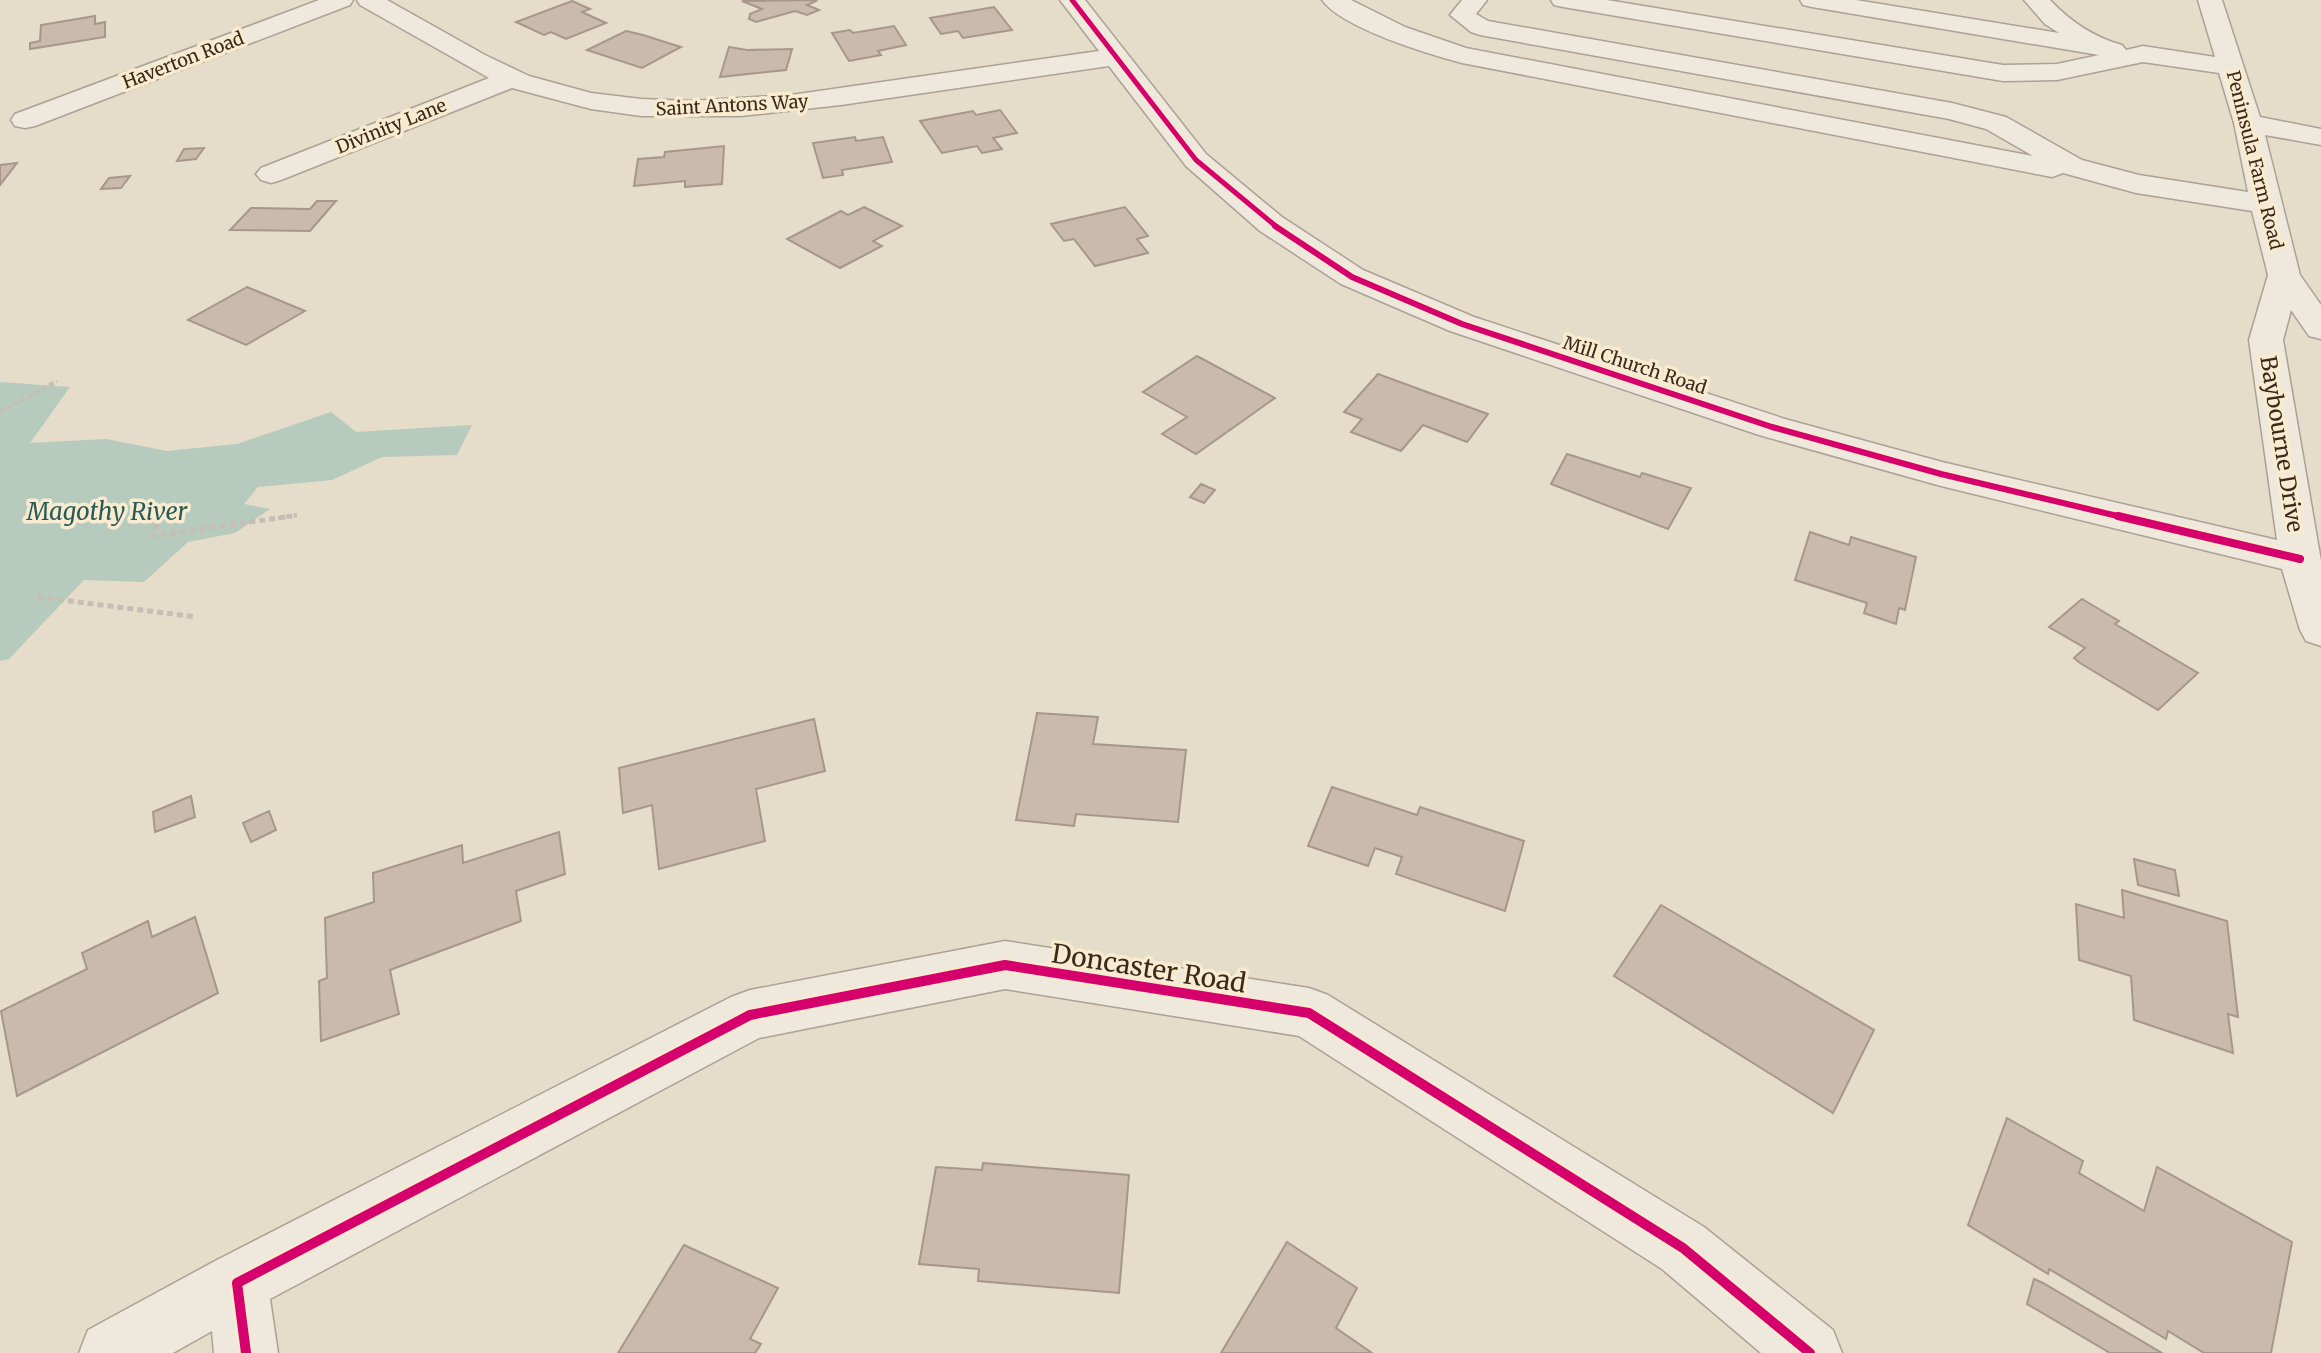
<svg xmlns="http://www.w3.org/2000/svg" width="2321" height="1353" font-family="Merriweather,serif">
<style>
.water{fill:#b6cabd}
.building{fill:#cabaab;stroke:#a6978a;stroke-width:2}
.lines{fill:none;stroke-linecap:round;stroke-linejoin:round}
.minor-casing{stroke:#aba194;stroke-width:3}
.path-far1{stroke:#c6beb4;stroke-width:4;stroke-dasharray:5 3;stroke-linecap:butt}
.path{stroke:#c6beb4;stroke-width:5;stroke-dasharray:6 4;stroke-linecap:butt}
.minor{fill:#eee8dd;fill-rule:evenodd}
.cycleway-far3-casing{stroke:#f8ebcf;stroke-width:8}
.cycleway-far2-casing{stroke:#f8ebcf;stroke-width:10}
.cycleway-far1-casing{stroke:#f8ebcf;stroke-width:13}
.cycleway-casing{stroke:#f8ebcf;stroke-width:15}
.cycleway-far3{stroke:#d6006c;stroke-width:5}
.cycleway-far2{stroke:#d6006c;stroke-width:6}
.cycleway-far1{stroke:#d6006c;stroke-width:8}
.cycleway{stroke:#d6006c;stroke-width:10}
.labels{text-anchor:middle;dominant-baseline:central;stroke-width:7;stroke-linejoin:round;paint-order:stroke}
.far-street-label{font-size:18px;fill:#3a291c;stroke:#f8ebcf}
.street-label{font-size:22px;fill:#3a291c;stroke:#f8ebcf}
.water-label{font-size:24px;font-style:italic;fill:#295b56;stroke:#f8ebcf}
.near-street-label{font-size:26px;fill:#3a291c;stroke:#f8ebcf}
</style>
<rect width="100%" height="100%" fill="#e6dcca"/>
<polygon class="water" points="0,382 70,387 30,443 106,439 167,451 237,444 331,412 356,432 472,425 457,455 382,457 332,480 258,487 244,504 270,509 235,533 188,542 144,582 84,580 9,659 0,661"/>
<g class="building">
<polygon points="813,0 816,1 807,5 819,10 807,15 795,11 756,22 749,19 750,14 762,9 742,1"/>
<polygon points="572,1 590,9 582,12 606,23 566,39 551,32 544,35 516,22"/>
<polygon points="994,7 1012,30 963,38 958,31 941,34 930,18"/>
<polygon points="95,16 95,24 105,22 105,37 30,49 30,43 40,41 41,25"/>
<polygon points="894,26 906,45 878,51 881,55 849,61 832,33 850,30 853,33"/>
<polygon points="626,31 643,35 681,47 642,68 587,50"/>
<polygon points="729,47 747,50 792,49 786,70 720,77"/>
<polygon points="1000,110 1017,133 993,138 1002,149 982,153 977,146 942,153 920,121 973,111 976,115"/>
<polygon points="855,137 856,141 883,137 892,162 842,170 843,175 823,178 813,143"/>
<polygon points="724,146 722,184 685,187 685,181 634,186 638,159 664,157 665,152"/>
<polygon points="204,148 196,159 177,161 184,149"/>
<polygon points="17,163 0,185 0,165"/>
<polygon points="130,176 121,188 101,189 109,178"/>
<polygon points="317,201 336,201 310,231 230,230 251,208 310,209"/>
<polygon points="864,207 902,226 873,241 882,246 840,268 787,239 841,211 848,215"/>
<polygon points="1125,207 1148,236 1137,239 1148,253 1095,266 1074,239 1064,241 1051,224"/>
<polygon points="247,287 305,311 246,345 188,320"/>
<polygon points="1197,356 1275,398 1196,454 1162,434 1187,417 1143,392"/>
<polygon points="1378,374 1427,392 1488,414 1467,442 1423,425 1401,451 1351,432 1362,419 1344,412"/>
<polygon points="1567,454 1640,477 1642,473 1691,488 1668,529 1551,484"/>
<polygon points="1201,484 1215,490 1204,503 1190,497"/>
<polygon points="1810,532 1849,545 1851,537 1916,557 1905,610 1899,608 1896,624 1864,613 1867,603 1795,580"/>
<polygon points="2082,599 2119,621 2115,624 2198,673 2158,710 2080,663 2074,658 2085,648 2049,627"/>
<polygon points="1037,713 1098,717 1093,744 1186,750 1178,822 1076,814 1074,826 1016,820"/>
<polygon points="814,719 825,771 756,789 765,841 659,869 652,805 623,813 619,768"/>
<polygon points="1332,787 1417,815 1420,807 1524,841 1505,911 1396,874 1402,857 1375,848 1368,866 1308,846"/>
<polygon points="191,796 195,817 155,832 153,812"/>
<polygon points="269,811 276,830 251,842 243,823"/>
<polygon points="559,832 565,874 516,891 521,921 390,970 399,1014 321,1041 319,981 327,978 325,918 374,902 373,873 462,845 463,863"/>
<polygon points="2134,859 2175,870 2179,896 2138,885"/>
<polygon points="2122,890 2227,921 2238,1017 2228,1014 2233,1053 2134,1020 2131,976 2079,960 2076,904 2124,918"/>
<polygon points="1661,905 1874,1030 1833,1113 1614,976"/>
<polygon points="195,917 218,993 17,1096 1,1011 87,969 82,953 148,921 152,937"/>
<polygon points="2007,1118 2083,1161 2079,1173 2144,1211 2157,1167 2292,1242 2271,1353 2204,1353 2168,1331 2166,1339 2049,1269 2048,1274 1968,1225"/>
<polygon points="983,1163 1129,1175 1119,1293 978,1281 979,1269 919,1264 936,1167 982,1170"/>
<polygon points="1287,1242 1357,1288 1336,1328 1372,1353 1221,1353"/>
<polygon points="684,1245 778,1288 750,1339 761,1344 755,1353 618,1353"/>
<polygon points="2034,1279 2043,1283 2162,1353 2110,1353 2027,1304"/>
</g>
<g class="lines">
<g class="minor-casing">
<g id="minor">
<polygon points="319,0 353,0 350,5 35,126 25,128 15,126 11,120 15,114"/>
<path d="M357,0h30l98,55 44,21 62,17 50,6 50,2 100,-6 308,-44 -39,-51h25l121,154 76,63 81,53 111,47 311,102 157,43 335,78 -28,-200 19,-65 -16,-64 -116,-18 -73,-20 -11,4 -590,-114c-34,-9 -120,-35 -140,-63h29l54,27 61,21 567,108 -47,-27 -37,-10 -469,-84 -9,-3 -21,-17 12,-15h25l-11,14 12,7 464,82 54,14 76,43 57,15 109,17 -14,-69 -15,-50 -76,-11 -86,18 -54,1 -440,-74 -9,-2 -3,-5h56l396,65 54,-1 42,-9 -287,-48 -9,-2 -3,-5h56l203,33 -14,-9 -21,-24h26c21,22 43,37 72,45l4,5 17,-4 72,11 -17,-57h24l38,117 61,12v16l-56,-10 35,140 21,30v34l-12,-3 -18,-26 -8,30 38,221v85l-15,-5 -6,-11 -18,-61 -341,-83 -182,-51 -309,-104 -109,-47 -81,-53 -74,-65 -77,-100 -268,39 -100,11h-100l-50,-7 -79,-21 -231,92 -10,3 -10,-3 -5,-6 5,-6 228,-90 -129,-73z"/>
<polygon points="1005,941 1309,988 1328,995 1704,1227 1833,1330 1842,1353 1761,1353 1662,1269 1299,1036 1005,989 759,1038 270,1299 278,1353 214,1353 212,1331 173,1353 79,1353 88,1330 215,1261 731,997 750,990"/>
</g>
</g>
<g class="path-far1">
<polyline points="0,412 57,381"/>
<polyline points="278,518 297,515"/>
</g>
<g class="path">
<polyline points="157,524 153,536 292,516"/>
<polyline points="38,597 196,617"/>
</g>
<use href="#minor" class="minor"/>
<g class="cycleway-far3-casing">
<polyline id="cycleway-far3" points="1072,0 1196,160 1278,228"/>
</g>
<g class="cycleway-far2-casing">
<polyline id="cycleway-far2" points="1275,226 1352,277 1462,324 1772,427 1941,474 2126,518"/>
</g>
<g class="cycleway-far1-casing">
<polyline id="cycleway-far1" points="2118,516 2300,559"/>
</g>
<g class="cycleway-casing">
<polyline id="cycleway" points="246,1353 237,1283 750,1015 1005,965 1309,1013 1683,1248 1810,1353"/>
</g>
<use href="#cycleway-far3" class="cycleway-far3"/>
<use href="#cycleway-far2" class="cycleway-far2"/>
<use href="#cycleway-far1" class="cycleway-far1"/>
<use href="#cycleway" class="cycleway"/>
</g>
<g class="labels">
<g class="far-street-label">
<text transform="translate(183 60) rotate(-21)">Haverton Road</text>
<text transform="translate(732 105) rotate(-3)">Saint Antons Way</text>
<text transform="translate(391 126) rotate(-22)">Divinity Lane</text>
<text transform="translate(2255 160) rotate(76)">Peninsula Farm Road</text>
<text transform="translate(1635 365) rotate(18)">Mill Church Road</text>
</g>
<g class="street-label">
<text transform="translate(2282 444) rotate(81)">Baybourne Drive</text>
</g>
<g class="water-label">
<text x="107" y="511">Magothy River</text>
</g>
<g class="near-street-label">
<text transform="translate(1149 968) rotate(9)">Doncaster Road</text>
</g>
</g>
</svg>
